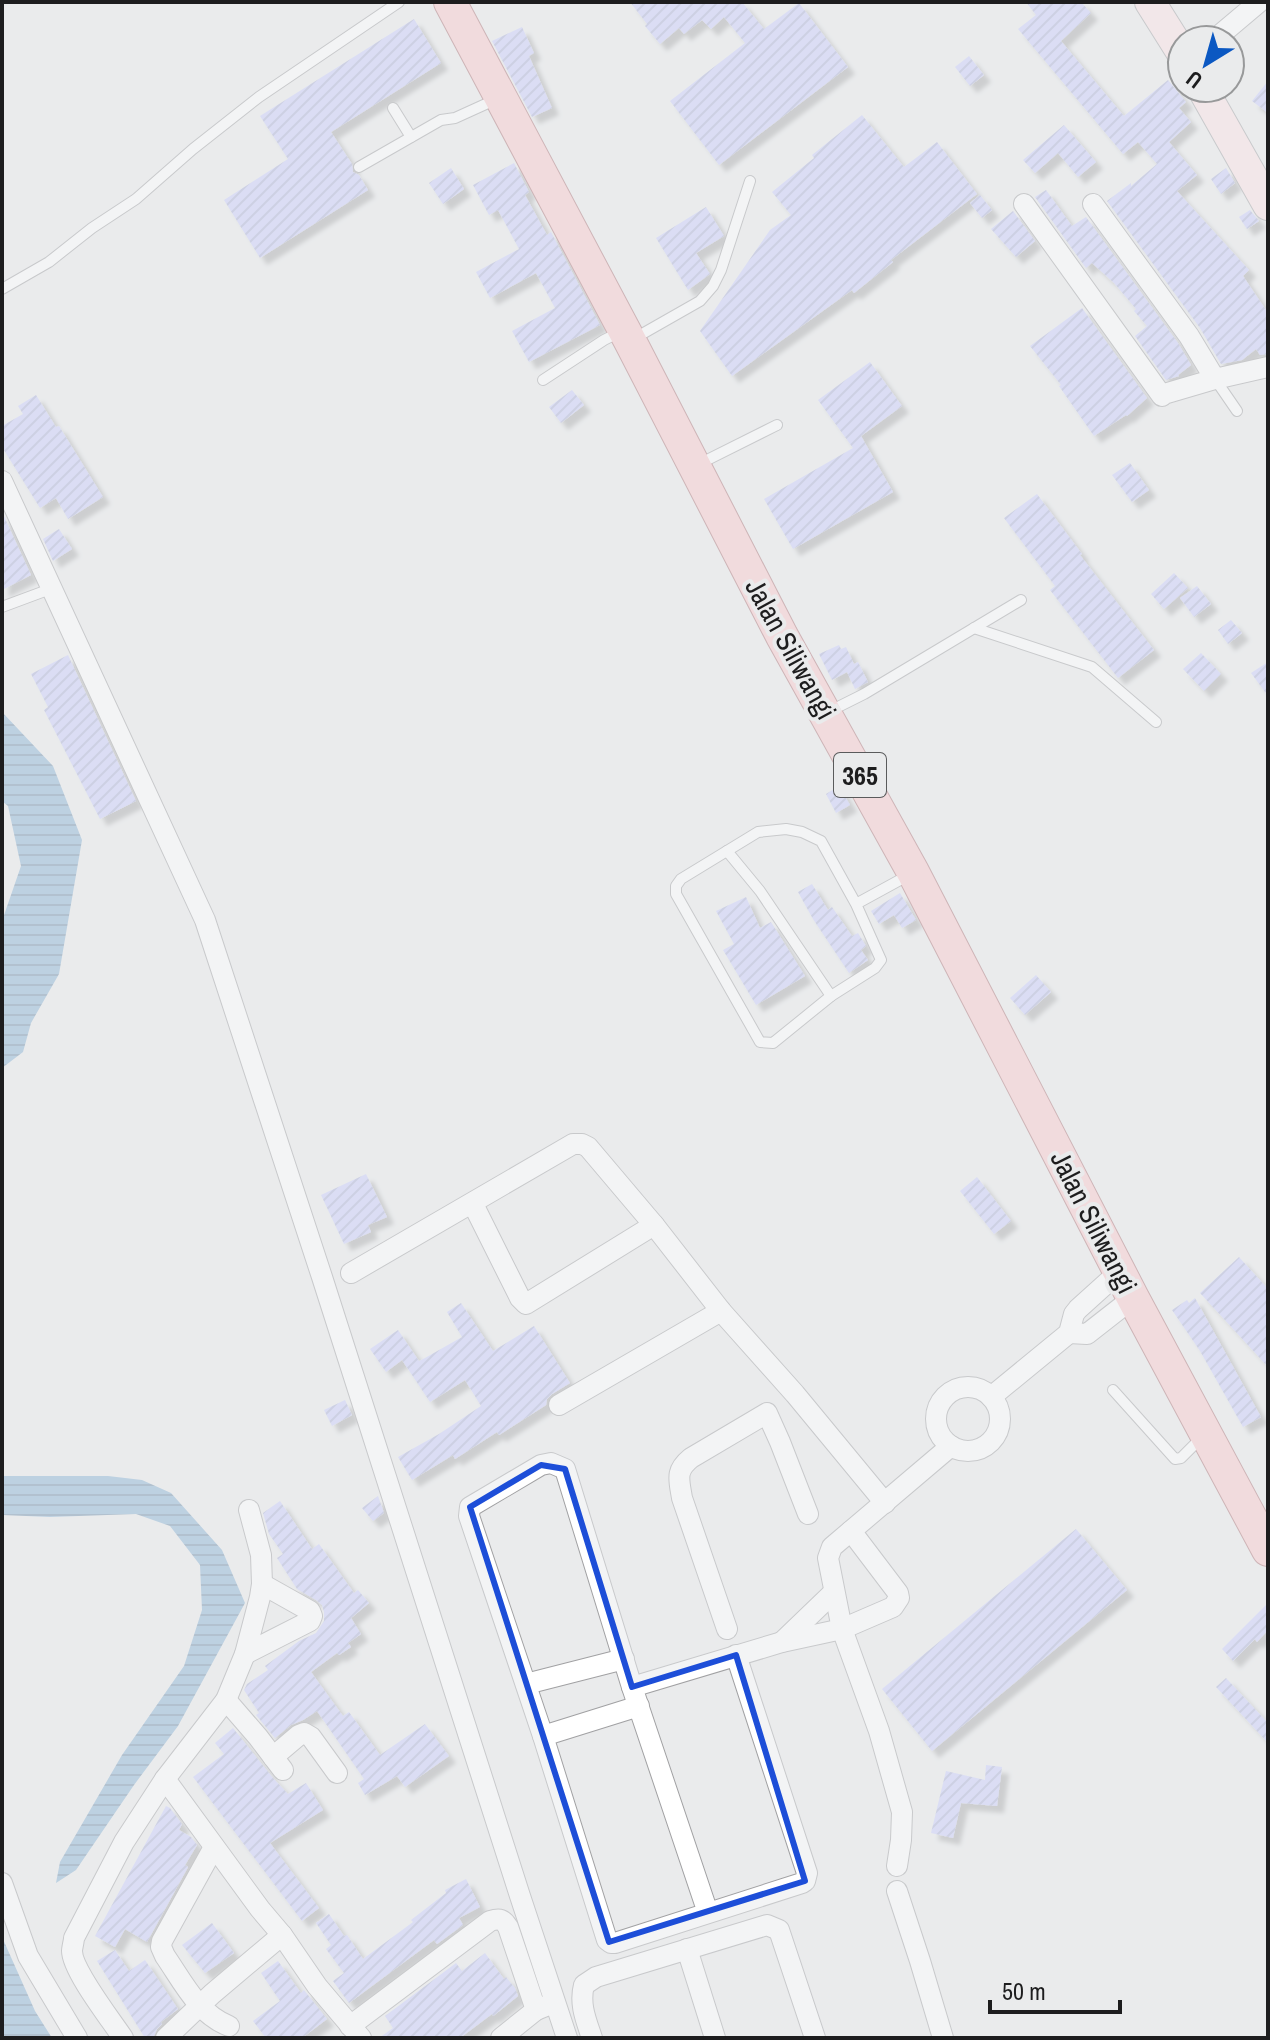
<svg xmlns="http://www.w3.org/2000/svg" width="1270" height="2040" font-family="'Archivo Narrow',sans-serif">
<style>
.water{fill:url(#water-rules)}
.building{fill:url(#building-hatch);filter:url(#shadow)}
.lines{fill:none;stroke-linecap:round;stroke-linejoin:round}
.service-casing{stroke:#a1a1a3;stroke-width:12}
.minor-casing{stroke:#a1a1a3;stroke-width:22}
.secondary-casing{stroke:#a1a1a3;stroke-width:32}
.primary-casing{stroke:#ac7376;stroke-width:34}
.service{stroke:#fff;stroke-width:10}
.minor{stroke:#fff;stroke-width:20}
.secondary{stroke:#fde3e4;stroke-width:30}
.primary{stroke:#fbc7c9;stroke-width:32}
.marked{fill:none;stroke:#1d4ed8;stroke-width:6;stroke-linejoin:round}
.labels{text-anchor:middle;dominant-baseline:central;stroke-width:8;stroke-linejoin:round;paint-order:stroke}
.shield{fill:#eaebec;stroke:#5a5b5c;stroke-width:2}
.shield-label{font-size:26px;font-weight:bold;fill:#1d1d1e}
.street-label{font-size:28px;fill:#1d1d1e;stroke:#eaebec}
</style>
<defs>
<pattern id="water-rules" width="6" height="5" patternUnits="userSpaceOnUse" patternTransform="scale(2)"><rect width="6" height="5" fill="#88b1d3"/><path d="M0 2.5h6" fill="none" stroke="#6f8fab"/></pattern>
<pattern id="building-hatch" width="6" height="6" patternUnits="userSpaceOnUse" patternTransform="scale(2)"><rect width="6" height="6" fill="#c9cdfd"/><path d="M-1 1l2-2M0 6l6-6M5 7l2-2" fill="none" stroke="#acb0d8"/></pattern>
<filter id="shadow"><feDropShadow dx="7" dy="7" stdDeviation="2" flood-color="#0004"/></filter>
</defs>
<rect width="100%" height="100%" fill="#eaebec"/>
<g class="water">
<polygon points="2,712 53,766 82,840 59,974 31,1023 23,1052 2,1068 2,921 21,866 8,806 2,801"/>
<polygon points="2,1476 108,1476 142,1480 171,1493 222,1550 245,1603 178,1726 134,1785 76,1870 56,1883 60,1862 122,1755 184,1666 202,1610 200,1565 170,1526 136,1514 50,1517 2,1515"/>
<polygon points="2,1937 35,2011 52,2038 2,2038"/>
</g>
<g class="building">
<polygon points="630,2 742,2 764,29 799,3 848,67 719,165 670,101 745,43 724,17 711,29 702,20 684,34 679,28 660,44 645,26 647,24"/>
<polygon points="1026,2 1081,2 1091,13 1061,41 1124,116 1168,80 1186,102 1179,108 1191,122 1169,142 1197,175 1177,191 1249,270 1243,276 1268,313 1268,354 1260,355 1256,349 1242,360 1221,364 1200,328 1107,201 1131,183 1131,186 1157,164 1138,142 1123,154 1018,29 1036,15"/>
<polygon points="414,19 441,63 331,132 352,164 353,172 359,175 368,190 260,258 224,200 288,159 260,116"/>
<polygon points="522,27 534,53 529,56 552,108 532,117 492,41"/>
<polygon points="969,56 984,75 970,86 955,67"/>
<polygon points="1268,81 1268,113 1252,101"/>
<polygon points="862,115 904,167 937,142 977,194 891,260 893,262 854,293 852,290 732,376 700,331 770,230 791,215 772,192 814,158 812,155"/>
<polygon points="1064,125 1096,162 1078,177 1058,153 1035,173 1023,160"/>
<polygon points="514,163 529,192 525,195 547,235 551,232 600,325 529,362 512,331 555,308 536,273 490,298 476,272 519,249 498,210 489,215 473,185"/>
<polygon points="451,168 464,189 443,204 429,183"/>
<polygon points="1226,168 1235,183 1221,194 1211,179"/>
<polygon points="1046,190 1072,226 1086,217 1178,343 1191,365 1178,375 1179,376 1166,380 1135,336 1147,326 1134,311 1136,309 1114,283 1092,263 1086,268 1035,197"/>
<polygon points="980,195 992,210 982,218 970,203"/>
<polygon points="706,207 724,236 696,253 710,274 688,290 656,238"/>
<polygon points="1250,210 1259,221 1247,229 1239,217"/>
<polygon points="1013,211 1035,241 1016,257 991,229"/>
<polygon points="1082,308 1147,398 1127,416 1126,415 1094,436 1059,386 1061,385 1030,346"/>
<polygon points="870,362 902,406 861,436 893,492 793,549 764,499 853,448 818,400"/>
<polygon points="572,390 584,405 561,423 549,407"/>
<polygon points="36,395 56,427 59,426 103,497 68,519 56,498 40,508 2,447 2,426 23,414 18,406"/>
<polygon points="1130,463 1149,490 1132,502 1112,475"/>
<polygon points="1037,494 1082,554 1080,555 1154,650 1118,678 1050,590 1055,586 1004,518"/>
<polygon points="2,512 31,575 2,590"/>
<polygon points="59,529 72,549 53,561 43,539"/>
<polygon points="1174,573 1188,588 1164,609 1151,594"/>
<polygon points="1197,586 1211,604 1194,617 1180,598"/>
<polygon points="1231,620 1242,633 1228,644 1218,630"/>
<polygon points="839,645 841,649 846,647 854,664 858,662 868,682 855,689 847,672 832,680 819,654"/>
<polygon points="1201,653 1221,674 1204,691 1183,669"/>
<polygon points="68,655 136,801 100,819 44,710 48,707 31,674"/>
<polygon points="1268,662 1268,696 1251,673"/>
<polygon points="839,786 850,805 836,813 826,794"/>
<polygon points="812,884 828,910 832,907 852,936 858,933 866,946 861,950 868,960 849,973 813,919 798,892"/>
<polygon points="900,893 916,920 902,928 894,915 879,924 871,911"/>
<polygon points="746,897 760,928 771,922 805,976 756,1005 723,950 734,944 716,911"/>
<polygon points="1036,975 1051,992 1025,1015 1010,998"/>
<polygon points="366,1174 387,1217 368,1225 371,1232 344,1244 321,1195"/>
<polygon points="977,1177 1011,1221 994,1234 960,1191"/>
<polygon points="1239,1257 1268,1289 1268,1367 1200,1293"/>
<polygon points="1195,1298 1261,1417 1243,1427 1200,1351 1172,1310 1187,1300 1189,1303"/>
<polygon points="461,1303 493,1351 534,1326 570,1383 552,1394 547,1399 546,1405 499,1435 497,1432 455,1459 453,1455 412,1480 398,1457 439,1434 481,1406 465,1380 430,1402 402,1360 386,1372 370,1349 398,1330 419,1361 425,1358 462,1337 447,1312"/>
<polygon points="345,1400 352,1415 332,1426 324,1410"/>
<polygon points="378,1496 384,1513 373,1521 362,1508"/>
<polygon points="280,1501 312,1549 319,1544 354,1593 358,1590 369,1603 351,1618 361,1634 348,1643 351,1647 339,1655 337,1653 311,1672 343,1716 349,1712 380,1755 425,1724 449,1756 405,1787 397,1776 365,1795 358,1783 364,1779 317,1711 303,1720 291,1725 275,1738 256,1715 259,1713 244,1690 247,1684 268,1670 265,1666 299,1641 316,1633 324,1621 324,1612 322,1605 316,1600 297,1589 277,1558 283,1554 269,1534 263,1513"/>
<polygon points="1076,1529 1127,1590 932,1751 882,1689"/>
<polygon points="1268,1603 1268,1630 1257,1642 1255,1639 1233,1661 1222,1649"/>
<polygon points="1226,1678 1268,1723 1268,1743 1216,1687"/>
<polygon points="233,1728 273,1778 288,1794 306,1783 323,1810 270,1843 319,1908 302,1921 193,1777 224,1754 215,1743"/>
<polygon points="986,1765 1002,1767 997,1806 961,1803 953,1838 931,1833 946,1771 985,1780"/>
<polygon points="166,1806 170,1808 182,1824 179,1830 191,1837 197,1845 185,1865 188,1867 147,1942 125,1929 115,1947 95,1936"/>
<polygon points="466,1879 480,1907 459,1918 463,1925 437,1944 434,1940 349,2003 333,1981 344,1973 326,1949 331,1945 316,1923 329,1914 344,1936 347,1935 363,1959 413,1922 411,1920 446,1893 445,1890"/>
<polygon points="212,1923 234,1953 205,1973 182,1945"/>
<polygon points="115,1950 129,1971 145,1960 178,2009 161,2022 162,2024 157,2029 153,2038 145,2038 97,1961"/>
<polygon points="485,1953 504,1979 506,1977 515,1988 518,1996 493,2016 492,2014 460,2038 379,2038 393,2028 385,2016 456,1963 462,1971"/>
<polygon points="278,1961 301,1993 304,1990 327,2019 302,2038 266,2038 253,2021 280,2001 261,1973"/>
</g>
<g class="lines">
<g class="service-casing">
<g id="service">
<polyline points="393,108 411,137"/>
<polyline points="359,167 441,120 455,118 499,98"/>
<polyline points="2,289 49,262 92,228 136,199 193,149 259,97 399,2"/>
<polyline points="635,338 700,301 713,286 721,270 750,181"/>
<polyline points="1215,379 1237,411"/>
<polyline points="543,380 604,340 622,331"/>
<polyline points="697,465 777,425"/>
<polyline points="2,607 53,588"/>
<polyline points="974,628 1092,667 1156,722"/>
<polyline points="828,712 864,694 1021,600"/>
<polyline points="727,851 760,891 831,996"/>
<polyline points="856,904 881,960 875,968 831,996 773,1043 760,1042 676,894 676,886 681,879 758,832 786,829 802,832 821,841 856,904 909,875"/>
<polyline points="1113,1390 1175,1459 1181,1458 1203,1436"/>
</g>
</g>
<g class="minor-casing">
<g id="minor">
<polyline points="1214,40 1259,2"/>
<polyline points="1024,204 1162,396 1164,394 1215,379 1268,367"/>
<polyline points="1093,204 1189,336 1215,379"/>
<polyline points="2,481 205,920 322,1277 520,1896 567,2038"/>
<polyline points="473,1204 520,1298 526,1304 654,1225"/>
<polyline points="351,1273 573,1144 582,1144 588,1147 654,1225 721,1311 795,1394 885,1503"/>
<polyline points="1069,1333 1087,1334 1133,1298"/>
<circle cx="968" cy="1419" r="32"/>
<polyline points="991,1397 1069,1333 1074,1314 1078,1309 1120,1271"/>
<polyline points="559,1405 721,1311"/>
<path d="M727,1629l-45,-131c-3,-19 -7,-27 9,-40l76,-45 13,29 28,72"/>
<polyline points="782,1642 834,1592"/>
<polyline points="245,1654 310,1621 312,1616 310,1611 262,1584"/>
<polyline points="526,1684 624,1659"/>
<polyline points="632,1687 782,1642 842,1629 893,1607 899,1598 898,1593 851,1531"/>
<polyline points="226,1700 258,1737 283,1770"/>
<polyline points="543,1736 639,1706"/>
<polyline points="273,1757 299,1735 304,1733 311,1737 337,1773"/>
<polyline points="165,1779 260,1909 282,1935 317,1986 361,2038"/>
<path d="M214,1847l-52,94 -1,6 4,9c18,26 33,58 64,70"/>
<polyline points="897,1866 901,1840 902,1812 879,1731 842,1629 828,1558 832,1547 951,1446"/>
<polyline points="2,1883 28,1956 77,2038"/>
<polyline points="897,1891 920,1961 943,2038"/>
<polyline points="708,1913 632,1687 565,1469 551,1463 541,1465 470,1507 469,1516 543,1736 607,1940 611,1943 615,1943 802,1883 805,1881 807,1873 736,1655"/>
<polyline points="687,1949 715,2038"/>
<path d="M350,2026l140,-105c10,-3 13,-2 18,6l28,83"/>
<path d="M123,2038c-12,-18 -51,-68 -51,-87 0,-3 2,-10 2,-13l50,-96 41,-63 61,-79 19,-46 15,-57 2,-13 -1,-29 -12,-45"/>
<polyline points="166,2038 212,1994 282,1935"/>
<polyline points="501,2038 536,2010 546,2006"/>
<path d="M592,2038c-6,-18 -13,-34 -8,-53l12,-8 171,-52 12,5 36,108"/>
</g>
</g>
<g class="secondary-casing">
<g id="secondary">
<polyline points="1150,2 1182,53"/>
<polyline points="1202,88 1268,205"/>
</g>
</g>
<g class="primary-casing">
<polyline id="primary" points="450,2 630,341 782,636 913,872 1133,1298 1268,1550"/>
</g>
<use href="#service" class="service"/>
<use href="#minor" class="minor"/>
<use href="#secondary" class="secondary"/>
<use href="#primary" class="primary"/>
</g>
<path d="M0 0H1270V2040H0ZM541,1465l24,4 67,218 104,-32 69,226 -196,61 -139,-435z" fill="#eaebec" fill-opacity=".55" fill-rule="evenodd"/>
<path class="marked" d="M541,1465l24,4 67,218 104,-32 69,226 -196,61 -139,-435z"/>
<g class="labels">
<rect class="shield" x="834" y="753" width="52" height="44" rx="6"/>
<g class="shield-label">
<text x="860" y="775">365</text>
</g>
<g class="street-label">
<text transform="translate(791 649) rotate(61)">Jalan Siliwangi</text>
<text transform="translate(1094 1222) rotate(63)">Jalan Siliwangi</text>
</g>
</g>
<rect width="1270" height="2040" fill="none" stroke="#1d1d1e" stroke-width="8"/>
<g transform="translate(1206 64) rotate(217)"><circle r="38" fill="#eaebec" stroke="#98999a" stroke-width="2"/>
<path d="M0-6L14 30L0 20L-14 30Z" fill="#0b58c2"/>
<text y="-12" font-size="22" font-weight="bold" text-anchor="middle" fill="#1d1d1e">U</text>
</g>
<path d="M990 2000v12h130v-12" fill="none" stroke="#1d1d1e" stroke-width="4"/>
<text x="1002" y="2000" font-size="24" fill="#1d1d1e" stroke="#eaebec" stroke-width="6" paint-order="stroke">50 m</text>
</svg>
